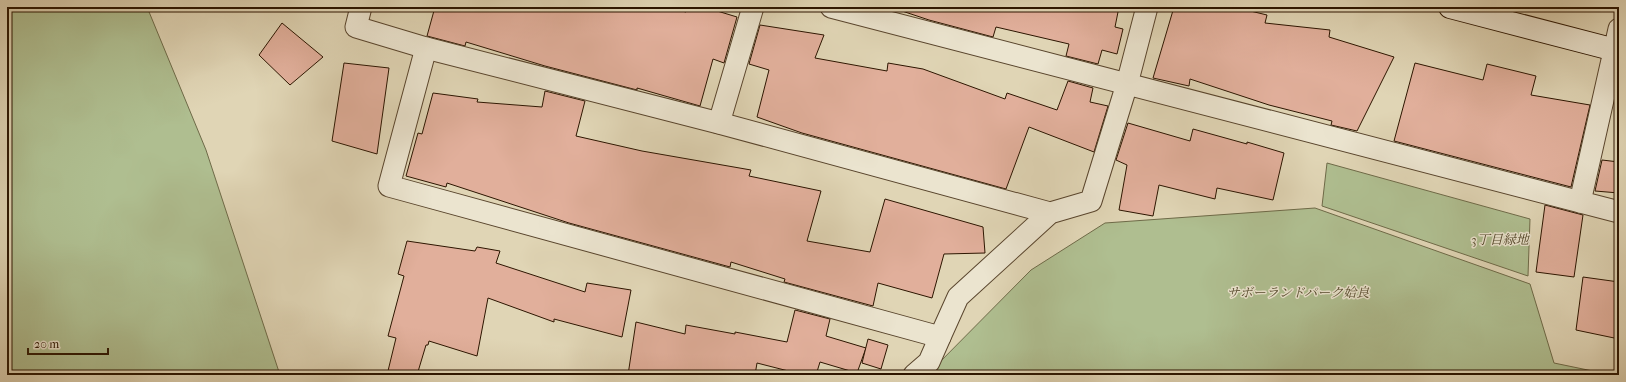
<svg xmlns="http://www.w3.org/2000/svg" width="1626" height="382" font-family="'IM FELL French Canon','Noto Serif JP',serif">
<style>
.green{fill:#afbe90;stroke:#6e6a48}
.building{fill:#e1af9b;stroke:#2c1500}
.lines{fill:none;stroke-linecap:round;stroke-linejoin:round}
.street-casing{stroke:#59452d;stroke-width:23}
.secondary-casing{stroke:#2c1500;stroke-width:24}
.street{stroke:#ebe4cf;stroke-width:21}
.secondary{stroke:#ebe4cf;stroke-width:22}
.labels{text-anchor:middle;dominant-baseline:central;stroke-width:3;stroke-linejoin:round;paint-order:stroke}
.park-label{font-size:13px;font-style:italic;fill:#53482b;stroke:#ebe4cf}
</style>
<rect width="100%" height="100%" fill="#e0d5b5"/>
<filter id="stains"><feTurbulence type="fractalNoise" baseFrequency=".005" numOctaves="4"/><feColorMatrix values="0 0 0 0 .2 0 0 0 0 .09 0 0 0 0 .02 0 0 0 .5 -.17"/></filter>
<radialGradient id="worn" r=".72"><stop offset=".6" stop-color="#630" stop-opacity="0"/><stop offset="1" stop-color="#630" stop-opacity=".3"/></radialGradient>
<g class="green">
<polygon points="7,7 147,7 206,150 280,375 7,375"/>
<polygon points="1327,163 1530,219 1528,276 1322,206"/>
<polygon points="1315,208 1530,284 1554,363 1612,375 927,375 1031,270 1105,223"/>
</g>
<g class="building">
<polygon points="435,7 666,7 686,12 687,7 704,7 737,17 724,63 713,59 700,106 637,88 637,90 545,66 466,42 465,46 427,36"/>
<polygon points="903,7 1119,7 1115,27 1123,29 1117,54 1102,50 1098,64 1066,56 1069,44 996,27 993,37 929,20 902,11"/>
<polygon points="1174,7 1234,7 1267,15 1265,23 1330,30 1329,37 1394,57 1357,131 1331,125 1332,121 1269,105 1190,79 1189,86 1153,78"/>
<polygon points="282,23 323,57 290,85 259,55"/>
<polygon points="760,25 824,35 815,58 887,71 888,63 923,69 1005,99 1007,93 1057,110 1068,81 1093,88 1090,102 1108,106 1094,152 1029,127 1006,189 802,133 757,117 769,70 749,64"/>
<polygon points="344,63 389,68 377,154 332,141"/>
<polygon points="1415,63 1483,80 1487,64 1536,76 1531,95 1590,105 1571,187 1394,141"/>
<polygon points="545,91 585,101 576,136 642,151 751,170 749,176 821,191 807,241 870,252 885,199 983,227 985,253 944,254 932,298 878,283 873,306 784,282 785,279 731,262 730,267 569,223 447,183 446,187 406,176 418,133 422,134 433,93 478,99 477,102 542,107"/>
<polygon points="1128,123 1190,141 1193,129 1247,144 1247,142 1284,153 1273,200 1217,188 1215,199 1159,185 1153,216 1119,210 1127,165 1116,160"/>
<polygon points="1602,160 1619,162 1619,193 1595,191"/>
<polygon points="1545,205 1583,215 1574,277 1536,272"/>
<polygon points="407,241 475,251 477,247 500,251 496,263 585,292 587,283 631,290 622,337 554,319 554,322 488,298 477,356 429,341 428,345 426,345 417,375 387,375 396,338 388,336 404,276 398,274"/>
<polygon points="1583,277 1619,282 1619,339 1576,330"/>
<polygon points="795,310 830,319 826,336 866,348 857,373 820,362 816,375 804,375 757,363 755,375 628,375 636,322 685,334 686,325 735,334 735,332 787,342"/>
<polygon points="868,339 888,345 881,369 862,363"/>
</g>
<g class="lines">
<g class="street-casing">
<g id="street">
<polyline points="361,7 356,27 426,48 719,123 1050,213"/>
<polyline points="831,7 1619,212"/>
<polyline points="426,48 389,186 940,337 958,297 1050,213 1091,201 1127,84 1147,7"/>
<polyline points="719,123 753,7"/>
<polyline points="1580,202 1619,29"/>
<polyline points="914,375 929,362 940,337"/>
</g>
</g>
<g class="secondary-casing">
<polyline id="secondary" points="1450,7 1619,51"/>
</g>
<use href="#street" class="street"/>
<use href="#secondary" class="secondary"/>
</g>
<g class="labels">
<g class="park-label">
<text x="1500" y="239">3丁目緑地</text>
<text x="1298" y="292">サボーランドパーク姶良</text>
</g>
</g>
<rect width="1626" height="382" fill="none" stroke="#e0d5b5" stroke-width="24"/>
<rect x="8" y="8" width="1610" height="366" fill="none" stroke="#2c1500" stroke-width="2"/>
<rect x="12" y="12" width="1602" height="358" fill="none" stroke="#2c1500"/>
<path d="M28 348v6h80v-6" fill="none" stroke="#2c1500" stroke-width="2"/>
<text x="34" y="348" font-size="12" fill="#2c1500" stroke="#ebe4cf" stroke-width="3" paint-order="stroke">20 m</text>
<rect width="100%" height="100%" filter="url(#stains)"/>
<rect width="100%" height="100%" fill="url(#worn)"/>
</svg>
